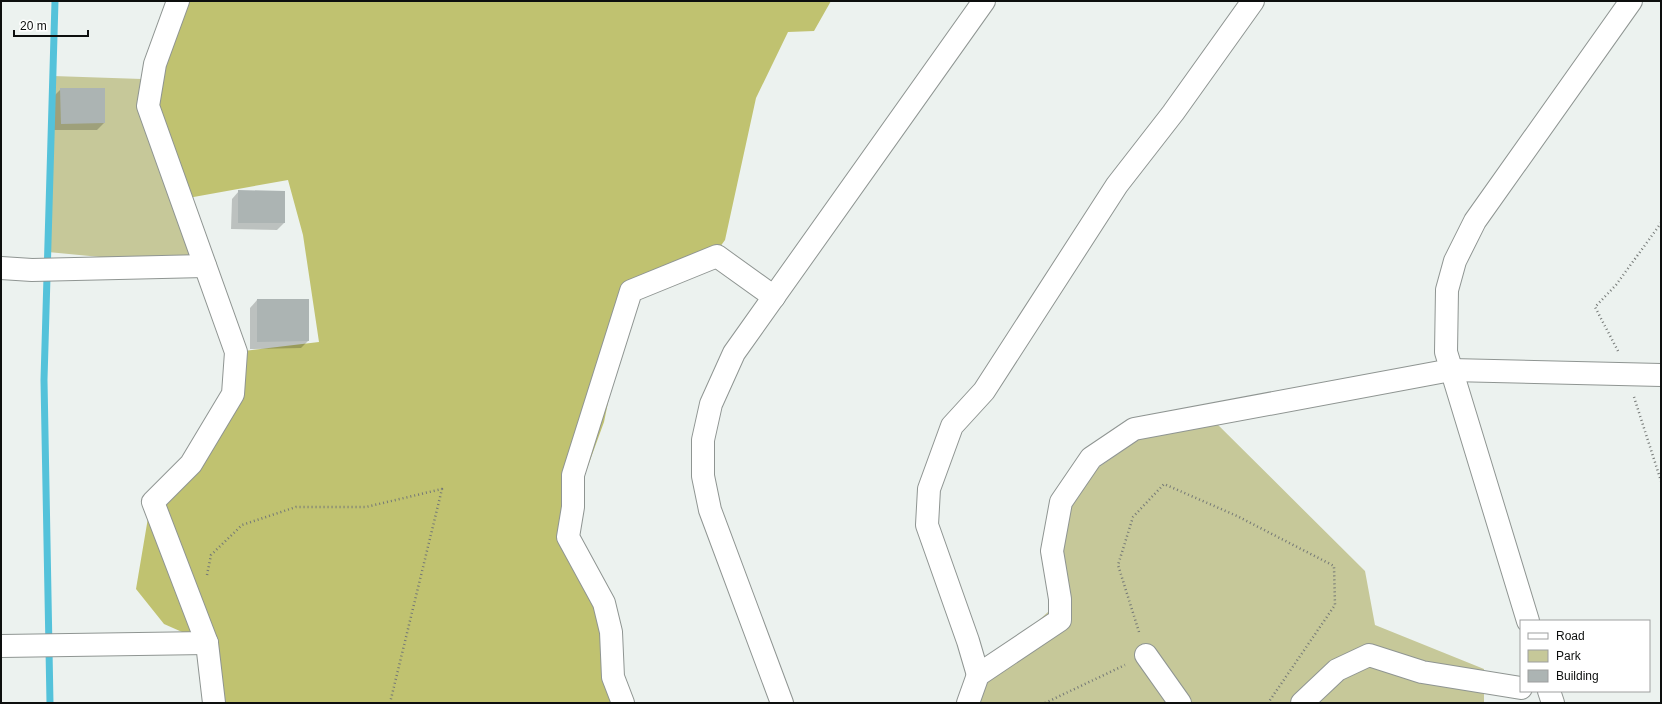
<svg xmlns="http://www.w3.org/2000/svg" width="1662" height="704" font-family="Arial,sans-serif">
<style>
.green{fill:#c6c899}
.forest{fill:#c0c270}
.shadow{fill:#0003}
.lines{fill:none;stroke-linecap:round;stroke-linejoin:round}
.stream{stroke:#54c2da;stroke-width:7}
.building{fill:#acb4b3}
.minor-casing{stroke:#8f9592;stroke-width:24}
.path{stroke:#747876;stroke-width:2.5;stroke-dasharray:1 3;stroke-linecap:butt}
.minor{stroke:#fff;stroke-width:22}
</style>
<rect width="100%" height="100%" fill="#ecf2ef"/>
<g class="green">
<polygon points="53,76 142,79 194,266 48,252"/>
<polygon points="1208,415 1365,571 1375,625 1484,669 1484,703 968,703 978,675 1048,612 1073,485 1161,424"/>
</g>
<polygon class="forest" points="180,1 831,1 814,31 788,32 756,98 725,240 717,251 631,291 604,422 565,529 604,603 623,703 216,703 207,643 164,624 136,589 150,506 211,440 236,352 319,342 303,235 288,180 188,198 148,106"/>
<g class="shadow">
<polygon points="61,89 104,123 97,130 54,130 54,96"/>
<polygon points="239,191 284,223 277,230 231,229 232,199"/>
<polygon points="257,300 308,300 308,341 301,348 250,349 250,308"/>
</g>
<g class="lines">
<polyline class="stream" points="50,703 44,380 55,1"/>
</g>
<g class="building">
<polygon points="60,88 105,88 105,123 61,124"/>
<polygon points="238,190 285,191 285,223 238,223"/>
<polygon points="257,299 309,299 309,341 257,342"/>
</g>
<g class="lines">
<g class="minor-casing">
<g id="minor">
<polyline points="178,1 155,64 148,106 236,352 233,394 191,464 153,502 207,643 214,703"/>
<polyline points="1,268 32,270 205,266"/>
<polyline points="1528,621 1446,352 1447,290 1455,261 1475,221 1631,1"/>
<polyline points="1,646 207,643"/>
<polyline points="1146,655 1180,703"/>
<polyline points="978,675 968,641 927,525 929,489 952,426 984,391 1117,185 1173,113 1253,1"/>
<polyline points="1549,691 1553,703"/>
<polyline points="623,703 613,677 611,632 604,603 568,537 573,507 573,475 631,291 717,256 774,297"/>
<polyline points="782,703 710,510 703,476 703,440 711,404 734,353 984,1"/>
<polyline points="968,703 978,675 1060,620 1060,599 1052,551 1061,502 1091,458 1134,429 1451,370 1661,375"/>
<polyline points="1302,703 1337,670 1369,655 1422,672 1521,688"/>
</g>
</g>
<g class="path">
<polyline points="1618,351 1595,307 1616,285 1661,223"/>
<polyline points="1634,397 1661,481"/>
<polyline points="207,575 211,555 242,525 296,507 366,507 442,489 390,703"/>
<polyline points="1139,632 1118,565 1133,517 1164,484 1237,516 1334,566 1335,605 1268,703"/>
<polyline points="1045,703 1125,665"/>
</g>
<use href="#minor" class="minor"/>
</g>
<rect width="1662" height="704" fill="none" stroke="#0d0f0e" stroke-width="4"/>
<rect x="1520" y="620" width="130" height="72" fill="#ffffff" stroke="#9e9f9f"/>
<rect x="1528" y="633" width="20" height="6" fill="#ffffff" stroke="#9e9f9f"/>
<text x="1556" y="640" font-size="12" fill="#0d0f0e">Road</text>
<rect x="1528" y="650" width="20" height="12" fill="#c6c899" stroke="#9e9f9f"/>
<text x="1556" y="660" font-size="12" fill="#0d0f0e">Park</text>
<rect x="1528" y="670" width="20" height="12" fill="#acb4b3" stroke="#9e9f9f"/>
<text x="1556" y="680" font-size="12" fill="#0d0f0e">Building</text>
<path d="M14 30v6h74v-6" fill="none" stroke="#0d0f0e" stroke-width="2"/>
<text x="20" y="30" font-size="12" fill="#0d0f0e" stroke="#ffffff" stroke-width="3" paint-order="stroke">20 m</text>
</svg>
